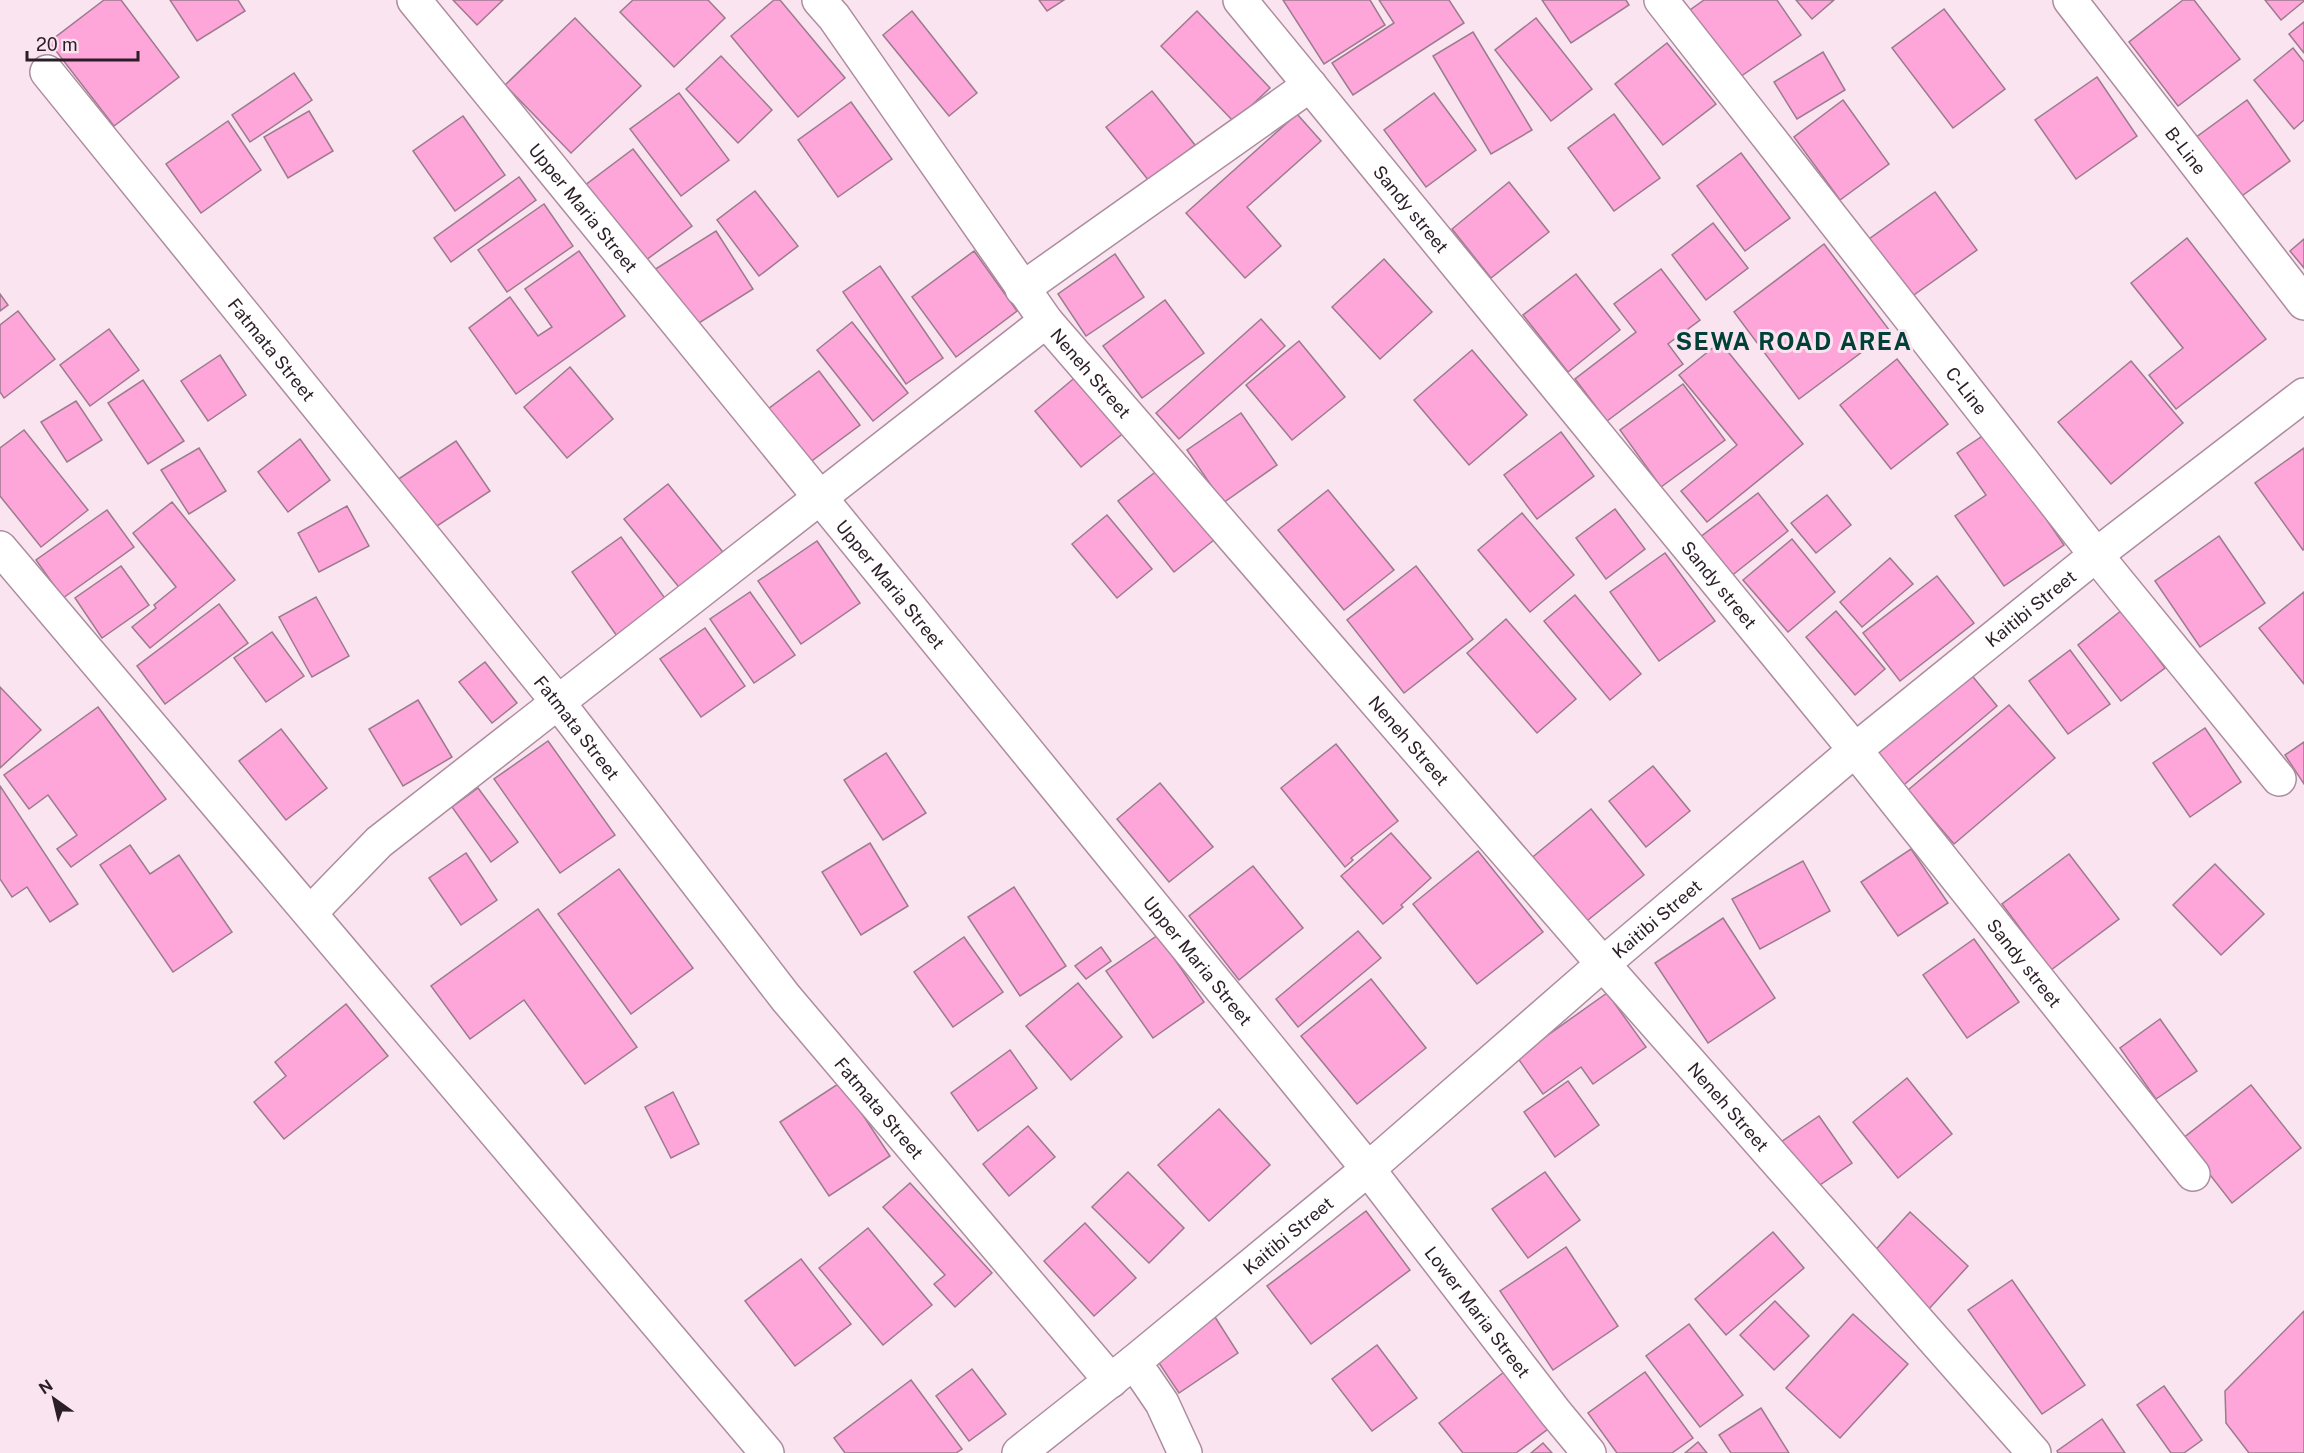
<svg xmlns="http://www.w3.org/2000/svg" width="2304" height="1453" font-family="'Public Sans',sans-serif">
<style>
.building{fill:#fea6da;stroke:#9c7b8d;stroke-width:1.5}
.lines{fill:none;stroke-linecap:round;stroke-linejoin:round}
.street-casing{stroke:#ad8c9f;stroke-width:36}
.street{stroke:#fff;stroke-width:33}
.labels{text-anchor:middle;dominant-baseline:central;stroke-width:6;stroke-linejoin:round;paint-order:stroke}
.street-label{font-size:18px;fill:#2b1e26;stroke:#fae4f0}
.district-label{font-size:24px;font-weight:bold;letter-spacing:1.5px;fill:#014038;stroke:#fae4f0}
</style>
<rect width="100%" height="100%" fill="#fae4f0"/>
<g class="building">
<polygon points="104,0 121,0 179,77 114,126 49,42"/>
<polygon points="170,0 238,0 245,11 197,41"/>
<polygon points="453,0 503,0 477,25"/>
<polygon points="633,0 708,0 725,18 674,67 620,12"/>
<polygon points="774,0 780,0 845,78 798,117 731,36"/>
<polygon points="1039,0 1064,0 1047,11"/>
<polygon points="1283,0 1370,0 1385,25 1324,64"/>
<polygon points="1379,0 1449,0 1464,23 1353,95 1332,63 1394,23"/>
<polygon points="1542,0 1626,0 1629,5 1571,43"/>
<polygon points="1704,0 1777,0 1801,35 1737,79 1690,10"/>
<polygon points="1796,0 1834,0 1812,19"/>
<polygon points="2183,0 2194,0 2240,59 2178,106 2129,42"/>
<polygon points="2265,0 2304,0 2304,1 2281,20"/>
<polygon points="1944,9 2005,89 1953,128 1892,48"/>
<polygon points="912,11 977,93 949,116 883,35"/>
<polygon points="1197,11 1270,88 1234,122 1161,46"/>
<polygon points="575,18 641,86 571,153 505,85"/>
<polygon points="1536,18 1592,89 1551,121 1495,50"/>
<polygon points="2304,22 2304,53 2289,34"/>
<polygon points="1473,32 1532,130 1491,154 1433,56"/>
<polygon points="1667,43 1716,104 1663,145 1615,84"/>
<polygon points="2293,48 2304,62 2304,120 2294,129 2254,80"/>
<polygon points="1823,52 1845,90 1797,119 1774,82"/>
<polygon points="721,56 772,110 738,143 686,89"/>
<polygon points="294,73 312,100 250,142 232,115"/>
<polygon points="2097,77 2137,136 2076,179 2035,120"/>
<polygon points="1152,91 1195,145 1149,181 1106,127"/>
<polygon points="679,93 729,160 681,196 630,129"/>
<polygon points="1434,93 1476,150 1426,187 1384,130"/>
<polygon points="1843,100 1889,164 1840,200 1794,137"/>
<polygon points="2247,100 2290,161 2239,198 2195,138"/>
<polygon points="851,102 892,159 838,197 798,140"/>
<polygon points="309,111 333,151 288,178 264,137"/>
<polygon points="1297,114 1321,141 1247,207 1281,246 1245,278 1186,213"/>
<polygon points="1614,114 1660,178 1614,211 1568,148"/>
<polygon points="463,116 505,175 455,211 413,151"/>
<polygon points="228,121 261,170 201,213 166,164"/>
<polygon points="633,149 692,226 638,266 580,189"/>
<polygon points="1741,153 1790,218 1745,251 1697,186"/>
<polygon points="519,177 536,200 451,262 434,238"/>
<polygon points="1509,182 1549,232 1491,278 1452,229"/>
<polygon points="755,191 798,246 759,276 717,220"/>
<polygon points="1935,192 1977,250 1911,297 1869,239"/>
<polygon points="544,204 573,246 507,292 478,250"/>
<polygon points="1713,223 1748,268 1706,300 1672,255"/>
<polygon points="716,231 753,289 691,328 654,270"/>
<polygon points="2187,238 2266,339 2176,409 2149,375 2183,348 2131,283"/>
<polygon points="2304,239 2304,268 2290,251"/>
<polygon points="1824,244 1890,331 1799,399 1734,312"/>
<polygon points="579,251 625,316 516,394 469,328 510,297 538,336 552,327 525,289"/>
<polygon points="974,251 1017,311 956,357 912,297"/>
<polygon points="1115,254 1144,297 1086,336 1058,294"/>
<polygon points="1384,259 1432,312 1380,359 1332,307"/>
<polygon points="880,266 943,358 906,384 843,292"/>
<polygon points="1661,269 1700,320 1668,344 1683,364 1607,421 1575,379 1636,332 1614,304"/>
<polygon points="1576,274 1620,330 1568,372 1523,315"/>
<polygon points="0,294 8,305 0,311"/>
<polygon points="1165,300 1204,353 1142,398 1103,346"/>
<polygon points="18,311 55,359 4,398 0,392 0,325"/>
<polygon points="1261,319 1285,346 1179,439 1156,413"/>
<polygon points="852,322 908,393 873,421 817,350"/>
<polygon points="109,329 139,370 90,406 60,365"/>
<polygon points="1299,341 1345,397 1292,440 1246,385"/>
<polygon points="1720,342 1803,444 1707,522 1681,491 1737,445 1679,375"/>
<polygon points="1472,350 1527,415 1469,465 1414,400"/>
<polygon points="220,355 246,395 208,421 181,381"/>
<polygon points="1897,359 1948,424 1891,469 1840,405"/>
<polygon points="2131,361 2183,423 2111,484 2058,422"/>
<polygon points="570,367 613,419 567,458 524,407"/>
<polygon points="819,371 860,425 809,463 768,409"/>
<polygon points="1078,375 1125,432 1081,467 1035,411"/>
<polygon points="143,380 184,441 148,464 108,403"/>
<polygon points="1683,384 1725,440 1661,487 1620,430"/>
<polygon points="76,401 102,440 67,462 41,422"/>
<polygon points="1241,413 1277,465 1223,503 1187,450"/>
<polygon points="24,430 88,510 41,547 0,496 0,448"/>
<polygon points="1561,432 1594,476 1537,519 1504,475"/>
<polygon points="1987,433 2064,545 2004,586 1955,516 1986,495 1957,453"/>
<polygon points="300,439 330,480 288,512 258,472"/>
<polygon points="456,441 490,491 431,530 397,480"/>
<polygon points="199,448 226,491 189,514 161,470"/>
<polygon points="2304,448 2304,549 2303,550 2255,483"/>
<polygon points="1158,470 1214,540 1174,572 1118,501"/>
<polygon points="668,484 726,556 682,591 624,519"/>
<polygon points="1328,490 1394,570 1344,610 1278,530"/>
<polygon points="1758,493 1788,531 1730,577 1699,538"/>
<polygon points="1827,495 1851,525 1816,553 1791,523"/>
<polygon points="172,502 235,580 150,648 132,627 156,608 154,605 176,587 133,533"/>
<polygon points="347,506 369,546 319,572 298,533"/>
<polygon points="1615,509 1645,549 1606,579 1576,538"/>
<polygon points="107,510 134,547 63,598 36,560"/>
<polygon points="1522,513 1574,575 1530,612 1478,550"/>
<polygon points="1107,515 1152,569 1117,598 1072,544"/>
<polygon points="2219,536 2265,603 2200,647 2155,581"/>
<polygon points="621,537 669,604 619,639 572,572"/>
<polygon points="1792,539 1835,592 1788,632 1743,580"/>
<polygon points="817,541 860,603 801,644 758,581"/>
<polygon points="1665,553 1715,621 1659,661 1610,592"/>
<polygon points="1890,558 1913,584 1862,627 1840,602"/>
<polygon points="121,566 149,605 102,638 75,598"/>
<polygon points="1416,566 1473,639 1404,693 1347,620"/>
<polygon points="1937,576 1974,623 1900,681 1863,633"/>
<polygon points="750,592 795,655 754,683 710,619"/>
<polygon points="2304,592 2304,684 2259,628"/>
<polygon points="1575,595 1641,674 1610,700 1544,621"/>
<polygon points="316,597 349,656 312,677 279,617"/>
<polygon points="219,604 248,643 165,704 137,666"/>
<polygon points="2122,610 2165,668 2121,701 2078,645"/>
<polygon points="1836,611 1885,669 1855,695 1806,637"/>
<polygon points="1506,619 1576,699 1537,733 1467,653"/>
<polygon points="705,628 745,686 701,717 660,659"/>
<polygon points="272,632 304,676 266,702 234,658"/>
<polygon points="2070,650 2110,704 2068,734 2029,681"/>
<polygon points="485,662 517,703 492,723 459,682"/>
<polygon points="1969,672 1997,706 1899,789 1871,755"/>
<polygon points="0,687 41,730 0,768"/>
<polygon points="418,700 452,757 403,786 369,729"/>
<polygon points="2009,705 2055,758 1954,844 1908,790"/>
<polygon points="98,707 166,799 71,867 57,849 77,835 48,795 29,809 4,775"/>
<polygon points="2205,728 2241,782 2190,817 2153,763"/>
<polygon points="281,729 327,788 286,820 239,761"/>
<polygon points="548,741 615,835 560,873 494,779"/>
<polygon points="2304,742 2304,784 2285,755"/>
<polygon points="1336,744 1398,821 1351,858 1353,860 1345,867 1281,788"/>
<polygon points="886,753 926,813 883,840 844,780"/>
<polygon points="1653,766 1690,811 1646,847 1609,801"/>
<polygon points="1160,783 1213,847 1169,882 1117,819"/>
<polygon points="0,786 78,904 50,922 27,887 12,897 0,879"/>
<polygon points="478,788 518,842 491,862 452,807"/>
<polygon points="1591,809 1644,875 1583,924 1529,860"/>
<polygon points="1391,833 1431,878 1401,905 1403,907 1383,924 1341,876"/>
<polygon points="870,843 908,906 861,935 822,872"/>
<polygon points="130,845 150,874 179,855 232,932 173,972 100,865"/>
<polygon points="1911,849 1948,903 1898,936 1861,882"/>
<polygon points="1478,851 1543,932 1477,984 1413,904"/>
<polygon points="466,853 497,900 461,925 429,878"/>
<polygon points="2069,854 2119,919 2051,970 2002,904"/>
<polygon points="1803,861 1830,911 1760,949 1732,899"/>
<polygon points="2215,864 2264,914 2221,955 2173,905"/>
<polygon points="1253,866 1303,928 1239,980 1189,916"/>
<polygon points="619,869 693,968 631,1014 558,914"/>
<polygon points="1014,887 1066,966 1020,996 968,917"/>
<polygon points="538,909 637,1047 585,1084 524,1000 470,1039 431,986"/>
<polygon points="1723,918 1775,998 1708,1043 1655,963"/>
<polygon points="1358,931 1381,958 1298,1027 1276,999"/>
<polygon points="1158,935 1204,1002 1153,1038 1106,971"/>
<polygon points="964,937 1003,992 953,1027 914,972"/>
<polygon points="1974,939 2019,1002 1967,1038 1923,975"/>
<polygon points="1101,947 1111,961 1086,979 1075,966"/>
<polygon points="1371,979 1426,1048 1357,1104 1301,1036"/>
<polygon points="1078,983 1122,1037 1071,1080 1026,1026"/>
<polygon points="1607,993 1646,1047 1593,1084 1581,1067 1543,1094 1517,1057"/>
<polygon points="346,1004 388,1056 284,1139 254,1102 286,1076 275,1062"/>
<polygon points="2160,1019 2197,1071 2156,1099 2120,1048"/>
<polygon points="1010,1050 1037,1088 978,1131 951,1093"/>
<polygon points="1907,1078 1952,1134 1898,1178 1853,1122"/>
<polygon points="1568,1081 1599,1125 1555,1157 1524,1112"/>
<polygon points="841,1082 890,1156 829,1196 780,1122"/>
<polygon points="2251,1085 2301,1148 2232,1203 2182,1139"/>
<polygon points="673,1092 699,1144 671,1158 645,1107"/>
<polygon points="1219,1109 1270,1165 1209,1221 1158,1165"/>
<polygon points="1819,1116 1852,1163 1814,1189 1781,1142"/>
<polygon points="1028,1126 1055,1157 1009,1196 983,1164"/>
<polygon points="1128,1172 1184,1228 1149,1263 1092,1207"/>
<polygon points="1545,1172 1580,1220 1528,1258 1492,1209"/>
<polygon points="910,1183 992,1273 955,1307 934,1284 945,1275 883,1207"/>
<polygon points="1366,1211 1410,1270 1311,1344 1267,1286"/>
<polygon points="1910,1212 1968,1266 1928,1310 1870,1256"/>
<polygon points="1085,1223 1136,1278 1094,1316 1044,1261"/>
<polygon points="868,1228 932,1305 883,1345 819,1268"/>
<polygon points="1773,1232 1804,1268 1726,1335 1695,1299"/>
<polygon points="1566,1247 1618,1326 1553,1370 1500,1291"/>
<polygon points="801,1259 851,1324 795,1366 745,1301"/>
<polygon points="2012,1280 2085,1385 2042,1414 1968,1310"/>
<polygon points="1775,1301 1809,1336 1774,1370 1740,1335"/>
<polygon points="2304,1311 2304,1453 2249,1453 2226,1423 2225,1391"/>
<polygon points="1853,1314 1908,1364 1840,1438 1786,1388"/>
<polygon points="1215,1317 1238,1353 1179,1393 1155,1357"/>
<polygon points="1689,1324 1743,1395 1700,1427 1646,1356"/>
<polygon points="1377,1345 1417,1398 1372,1431 1332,1379"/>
<polygon points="972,1369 1006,1414 969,1441 936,1396"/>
<polygon points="1504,1372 1548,1429 1516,1453 1463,1453 1439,1423"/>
<polygon points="1645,1372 1693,1438 1672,1453 1617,1453 1588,1413"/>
<polygon points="911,1380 962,1449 956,1453 845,1453 834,1438"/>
<polygon points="2164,1386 2202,1440 2184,1453 2171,1453 2137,1405"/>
<polygon points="1761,1408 1789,1453 1731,1453 1719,1435"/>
<polygon points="2102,1419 2125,1453 2058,1453 2057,1451"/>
<polygon points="1698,1442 1707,1453 1685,1453"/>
<polygon points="1543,1443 1552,1453 1531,1453"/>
</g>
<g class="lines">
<g class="street-casing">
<g id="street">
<path id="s1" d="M414,0l954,1169 187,243 34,41"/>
<path id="s2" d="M819,0l15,17 212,304 557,643 431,489"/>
<path id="s3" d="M1240,0l615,750 338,424"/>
<path id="s4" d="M1661,0l435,555 183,224"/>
<path id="s5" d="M2070,0l234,303"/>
<path id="s6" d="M47,72l510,629 229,297 325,383"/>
<polyline points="1022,289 1310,85"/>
<polyline points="0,548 767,1453"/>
<polyline points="311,912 379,842 1046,321"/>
<polyline points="1134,1362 1162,1403 1185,1453"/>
<path id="s7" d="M1019,1453l115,-91 234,-193 235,-205 252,-214 241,-195 208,-160"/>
</g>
</g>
<use href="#street" class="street"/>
</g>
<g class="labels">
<g class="street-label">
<text stroke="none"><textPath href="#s5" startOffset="190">B-Line</textPath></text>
<text stroke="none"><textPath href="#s1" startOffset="268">Upper Maria Street</textPath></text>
<text stroke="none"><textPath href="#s3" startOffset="270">Sandy street</textPath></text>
<text stroke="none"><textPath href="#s6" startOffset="357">Fatmata Street</textPath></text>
<text stroke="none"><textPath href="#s2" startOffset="462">Neneh Street</textPath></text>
<text stroke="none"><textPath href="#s4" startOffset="496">C-Line</textPath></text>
<text stroke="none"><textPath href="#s1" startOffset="754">Upper Maria Street</textPath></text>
<text stroke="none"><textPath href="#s3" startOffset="756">Sandy street</textPath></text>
<text stroke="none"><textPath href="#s7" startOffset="1318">Kaitibi Street</textPath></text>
<text stroke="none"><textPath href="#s6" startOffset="843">Fatmata Street</textPath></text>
<text stroke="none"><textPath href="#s2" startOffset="948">Neneh Street</textPath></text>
<text stroke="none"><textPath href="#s7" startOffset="832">Kaitibi Street</textPath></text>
<text stroke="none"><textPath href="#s1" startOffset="1240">Upper Maria Street</textPath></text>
<text stroke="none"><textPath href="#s3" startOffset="1242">Sandy street</textPath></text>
<text stroke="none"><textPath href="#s2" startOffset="1434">Neneh Street</textPath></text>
<text stroke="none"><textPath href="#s6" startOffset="1329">Fatmata Street</textPath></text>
<text stroke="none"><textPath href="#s7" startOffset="346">Kaitibi Street</textPath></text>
<text stroke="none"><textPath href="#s1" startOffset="1689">Lower Maria Street</textPath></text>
</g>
<g class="district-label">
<text x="1794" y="341">SEWA ROAD AREA</text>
</g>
</g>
<g transform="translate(54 1399) rotate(326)" stroke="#fae4f0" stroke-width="4.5" paint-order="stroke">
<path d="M0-4.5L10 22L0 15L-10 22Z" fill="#2b1e26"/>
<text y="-9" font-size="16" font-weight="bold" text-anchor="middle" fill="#2b1e26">N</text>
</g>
<path d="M27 51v9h111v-9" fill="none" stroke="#2b1e26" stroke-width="3"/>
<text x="36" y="51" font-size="18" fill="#2b1e26" stroke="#fae4f0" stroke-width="4.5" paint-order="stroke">20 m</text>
</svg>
